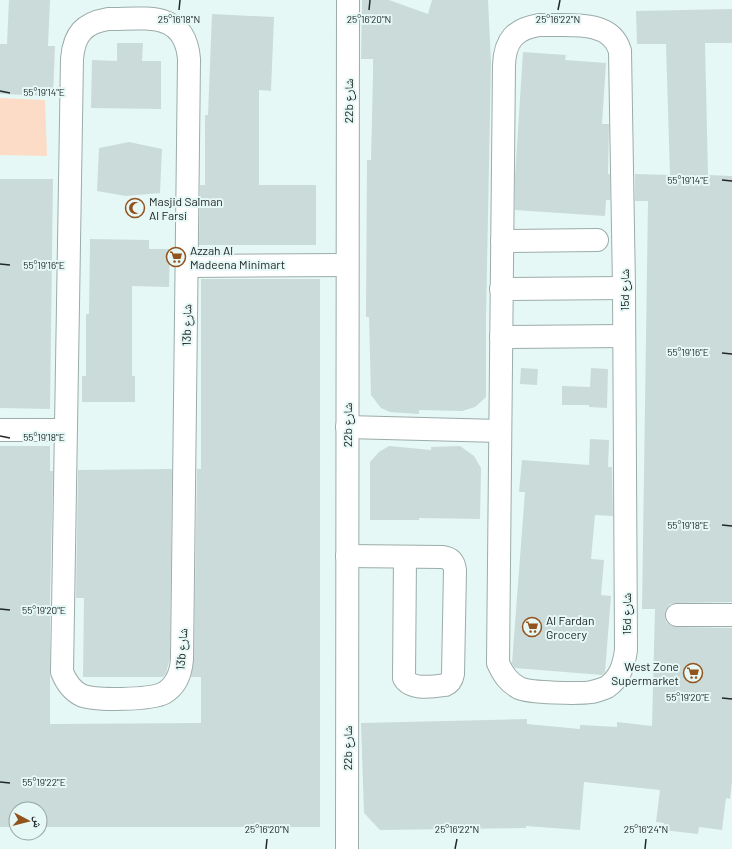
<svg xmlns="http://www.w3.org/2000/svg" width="732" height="849" font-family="Barlow,'Noto Naskh Arabic',sans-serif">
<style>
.park{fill:#fcdcc6}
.building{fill:#cadbd9}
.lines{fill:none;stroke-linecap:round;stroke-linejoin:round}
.minor-casing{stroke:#9baca9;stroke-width:24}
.minor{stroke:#fff;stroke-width:22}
.ticks{fill:none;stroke:#212827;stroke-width:1.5}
.labels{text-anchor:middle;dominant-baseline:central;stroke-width:4;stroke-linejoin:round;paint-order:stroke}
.street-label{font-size:12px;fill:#212827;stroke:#e6f8f5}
.poi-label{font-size:12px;fill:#212827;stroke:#e6f8f5;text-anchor:start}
.ticks-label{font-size:10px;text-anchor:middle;fill:#212827;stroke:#e6f8f5;stroke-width:4;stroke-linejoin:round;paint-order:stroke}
</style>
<rect width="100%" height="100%" fill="#e6f8f5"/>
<polygon class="park" points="0,98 45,100 47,156 0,155"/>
<g class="building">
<polygon points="9,0 50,0 48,46 55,46 53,96 0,94 0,44 7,44"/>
<polygon points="362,0 389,0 428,14 432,0 488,0 491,62 486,318 486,397 475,407 462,411 419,410 419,414 390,412 381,408 371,395 369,317 366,317 367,160 371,160 373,75 373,59 361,59"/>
<polygon points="732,9 732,43 705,43 708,175 732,176 732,602 677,603 670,604 666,609 665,615 666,622 671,626 677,627 732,628 732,781 730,799 726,798 722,830 699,827 698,834 663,830 664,823 656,822 660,790 584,782 580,830 526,826 526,828 380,830 364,813 361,723 527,719 527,724 580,729 580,725 617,727 617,722 652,726 655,609 642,609 648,201 635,201 635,174 670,175 666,44 637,44 636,11"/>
<polygon points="212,14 274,17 271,91 259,90 259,185 316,185 316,245 199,245 200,185 205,185 205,115 208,115"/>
<polygon points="117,43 143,43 142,61 161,61 161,109 91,108 92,60 117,61"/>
<polygon points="523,52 566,55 565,60 606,63 602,124 609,124 608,174 610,174 610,200 606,200 605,216 515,210 515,177"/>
<polygon points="129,142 162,149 160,193 126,196 97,191 99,148"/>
<polygon points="0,179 53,179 50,409 0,408"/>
<polygon points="90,239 149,240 149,249 170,249 169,287 132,286 132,376 135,376 135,402 82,402 82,376 86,376 86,314 89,314"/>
<polygon points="201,279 320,279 320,827 40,827 40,809 16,809 16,827 0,827 0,446 50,446 50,471 53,471 50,598 50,724 201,723 201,677 191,677 194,659 197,469 201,469"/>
<polygon points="521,368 538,369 537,385 520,384"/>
<polygon points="591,368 608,369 607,408 589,407 589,405 562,405 562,386 590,387"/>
<polygon points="590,439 609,440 608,467 612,467 613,516 595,515 591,559 604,560 601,595 611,596 605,672 602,675 515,668 512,663 525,492 519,492 522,460 589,465"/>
<polygon points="389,446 431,450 431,447 460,446 474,456 481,468 480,519 419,518 419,520 370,520 370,462 379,452"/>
<polygon points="172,469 170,658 166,673 163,677 83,677 84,598 76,598 78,470"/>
</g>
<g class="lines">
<g class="minor-casing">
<g id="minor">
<path d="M108,19c37,0 77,-9 81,40l-7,600c-1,14 -6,27 -18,34 -13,7 -70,8 -83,2 -10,-5 -15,-13 -19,-23l10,-613c2,-25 12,-36 36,-40z"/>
<path d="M539,25c27,1 72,-7 81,26l4,237 2,362c-2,15 -6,28 -19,37 -4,2 -11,4 -15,5 -13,2 -62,1 -73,-4 -11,-6 -16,-14 -21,-25l6,-598c1,-25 11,-36 35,-40z"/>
<polyline points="502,241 597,240"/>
<polyline points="187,266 347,265"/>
<polyline points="501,289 624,288"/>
<polyline points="501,337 624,336"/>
<polyline points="347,427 500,431"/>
<polyline points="0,430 65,430"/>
<path d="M347,556l95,1c8,1 12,5 13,13l-2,104c-1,6 -3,9 -8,11 -13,2 -34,5 -41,-7l1,-121"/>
<polyline points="677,615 732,615"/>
<polyline points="347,849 348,0"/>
</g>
</g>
<use href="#minor" class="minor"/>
</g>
<path class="ticks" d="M179,10l1,-10M369,10l1,-10M558,10l2,-10M0,91l10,2M722,180l10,1M0,264l10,1M722,353l10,1M0,436l10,2M722,525l10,1M0,609l10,1M722,698l10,1M0,782l10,1M266,849l1,-10M455,849l2,-10M645,849l1,-10"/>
<defs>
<g id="mosque-ring" transform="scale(1)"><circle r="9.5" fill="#e6f8f5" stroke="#93531c" stroke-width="1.5"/><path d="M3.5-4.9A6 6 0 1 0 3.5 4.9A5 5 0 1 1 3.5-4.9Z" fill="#93531c"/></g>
<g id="supermarket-ring" transform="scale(1)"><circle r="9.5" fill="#e6f8f5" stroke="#93531c" stroke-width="1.5"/><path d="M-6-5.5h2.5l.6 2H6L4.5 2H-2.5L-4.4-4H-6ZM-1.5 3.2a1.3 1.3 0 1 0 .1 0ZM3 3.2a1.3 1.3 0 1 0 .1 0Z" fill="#93531c"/></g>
</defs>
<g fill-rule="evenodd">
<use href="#mosque-ring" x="135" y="208"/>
<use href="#supermarket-ring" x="176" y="257"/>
<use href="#supermarket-ring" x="532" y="627"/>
<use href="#supermarket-ring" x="693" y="673"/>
</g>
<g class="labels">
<g class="street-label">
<text transform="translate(348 101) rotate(-90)">22b شارع</text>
<text transform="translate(624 290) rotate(-90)">15d شارع</text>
<text transform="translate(186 325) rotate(-89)">13b شارع</text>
<text transform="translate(347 425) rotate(-90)">22b شارع</text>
<text transform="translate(626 614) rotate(-90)">15d شارع</text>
<text transform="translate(181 649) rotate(-86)">13b شارع</text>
<text transform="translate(347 748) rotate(-90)">22b شارع</text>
</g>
<g class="poi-label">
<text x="149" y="201">Masjid Salman<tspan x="149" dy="14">Al Farsi</tspan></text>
<text x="190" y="250">Azzah Al<tspan x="190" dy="14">Madeena Minimart</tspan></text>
<text x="546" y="620">Al Fardan<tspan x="546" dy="14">Grocery</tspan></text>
<text x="679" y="666" text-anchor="end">West Zone<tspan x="679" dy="14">Supermarket</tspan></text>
</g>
</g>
<g class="ticks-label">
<text x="179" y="23">25°16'18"N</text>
<text x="369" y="23">25°16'20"N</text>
<text x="558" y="23">25°16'22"N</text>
<text x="44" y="96">55°19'14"E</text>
<text x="688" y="184">55°19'14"E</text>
<text x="44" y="269">55°19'16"E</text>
<text x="688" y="356">55°19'16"E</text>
<text x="44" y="441">55°19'18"E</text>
<text x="688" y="529">55°19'18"E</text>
<text x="44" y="614">55°19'20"E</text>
<text x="688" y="701">55°19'20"E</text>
<text x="44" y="786">55°19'22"E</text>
<text x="267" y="833">25°16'20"N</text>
<text x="457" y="833">25°16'22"N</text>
<text x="646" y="833">25°16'24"N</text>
</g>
<g transform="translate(28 821) rotate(97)"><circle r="19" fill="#e6f8f5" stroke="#97a5a3"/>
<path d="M0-3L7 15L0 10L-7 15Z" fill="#93531c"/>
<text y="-6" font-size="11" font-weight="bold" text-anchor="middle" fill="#212827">ش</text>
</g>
</svg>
